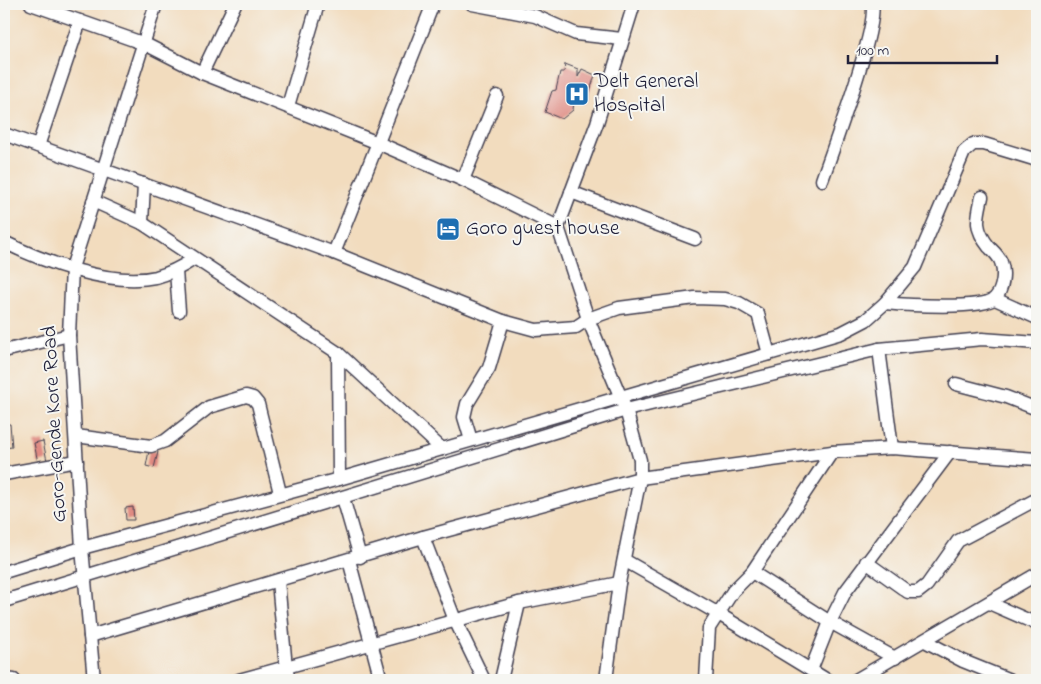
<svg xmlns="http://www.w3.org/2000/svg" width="1041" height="684" font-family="'Indie Flower',sans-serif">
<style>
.building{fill:#df8a82}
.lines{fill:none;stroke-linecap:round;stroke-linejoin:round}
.minor-casing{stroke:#413e4f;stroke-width:15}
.minor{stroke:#fff;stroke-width:12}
.labels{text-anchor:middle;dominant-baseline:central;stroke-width:4;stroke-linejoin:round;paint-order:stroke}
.poi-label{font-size:21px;fill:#22223b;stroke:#f6f6f2;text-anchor:start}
.street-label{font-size:21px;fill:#22223b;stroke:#f6f6f2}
</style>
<rect width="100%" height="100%" fill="#f6f6f2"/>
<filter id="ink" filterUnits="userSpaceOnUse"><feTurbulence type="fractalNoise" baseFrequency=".02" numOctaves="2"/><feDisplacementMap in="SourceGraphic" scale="10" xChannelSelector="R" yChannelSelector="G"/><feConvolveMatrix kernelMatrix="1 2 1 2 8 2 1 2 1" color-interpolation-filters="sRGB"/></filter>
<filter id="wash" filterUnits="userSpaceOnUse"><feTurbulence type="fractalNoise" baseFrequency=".0096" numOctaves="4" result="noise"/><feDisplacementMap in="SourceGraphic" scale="20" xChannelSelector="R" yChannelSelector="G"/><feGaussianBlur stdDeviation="1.12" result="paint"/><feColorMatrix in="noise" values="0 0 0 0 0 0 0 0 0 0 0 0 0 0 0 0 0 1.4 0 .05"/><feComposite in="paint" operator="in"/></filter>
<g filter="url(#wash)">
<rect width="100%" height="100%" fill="#f2dcbe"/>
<g id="blocks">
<g class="building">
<polygon points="565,64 578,69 578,77 582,69 595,75 586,104 574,100 573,110 562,119 545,112 552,91 556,90 560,72 564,72"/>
<polygon points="4,424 10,424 12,447 4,448"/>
<polygon points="43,441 47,461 38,463 34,443"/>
<polygon points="149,451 158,452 154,468 146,466"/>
<polygon points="133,507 134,520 126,520 125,508"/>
</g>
</g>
</g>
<g filter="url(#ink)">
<use href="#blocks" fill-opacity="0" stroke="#413e4f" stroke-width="1"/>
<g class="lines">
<g class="minor-casing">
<g id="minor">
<polyline points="31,4 145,44 202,73 378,143 463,180 558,227"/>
<polyline points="472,4 535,16 576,34 622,39"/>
<polyline points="202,73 235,4"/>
<polyline points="288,106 318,4"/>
<polyline points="4,134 334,253 503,321 536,330 576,327 588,319 619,308 695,298 725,299 739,303 758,314 769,354"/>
<polyline points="38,146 80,21"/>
<polyline points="463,180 497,96"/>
<path d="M822,180c10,-28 57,-156 50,-176"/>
<polyline points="571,192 695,239"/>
<polyline points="93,201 142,223 338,353 442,449"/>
<polyline points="142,223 144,184"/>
<path d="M4,242c40,20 107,45 152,35 15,-4 26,-10 38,-18"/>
<polyline points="334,253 433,4"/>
<polyline points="176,271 179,311"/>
<polyline points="995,299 1037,318"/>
<path d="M885,303c19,2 99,7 110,-5 8,-8 10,-26 6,-36 -2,-6 -8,-11 -12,-15 -15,-19 -12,-28 -7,-50"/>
<polyline points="879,349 892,448"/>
<polyline points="4,351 69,335"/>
<polyline points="338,353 339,479"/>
<polyline points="956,384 1006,397 1037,409"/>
<polyline points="76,436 151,446 165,441 209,407 246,396 253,398 258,404 280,493"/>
<polyline points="471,440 464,417 467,404 489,368 503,321"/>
<polyline points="4,474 77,461"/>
<polyline points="343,498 360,557"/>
<polyline points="423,537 455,620 484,680"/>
<polyline points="349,560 381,680"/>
<polyline points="624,560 717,613 827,680"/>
<polyline points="866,562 908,592 918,592 927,585 958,541 1037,499"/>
<polyline points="4,572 82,548 339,479 841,333 866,320 885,303 915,267 964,152 973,144 984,144 1037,160"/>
<polyline points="752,572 830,622 895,658"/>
<polyline points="278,581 286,668 289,680"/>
<polyline points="4,601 626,410 879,349 982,339 1037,343"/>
<polyline points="989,603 1037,624"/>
<polyline points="90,636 423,537 640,478 832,452 892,448 1037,459"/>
<polyline points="925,641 963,661 1010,680"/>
<polyline points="811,670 830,622 845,592 950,452"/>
<polyline points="4,679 14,680"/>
<polyline points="94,680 82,548 69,335 72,268 156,4"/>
<polyline points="239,680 519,603 619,583"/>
<polyline points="501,680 519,603"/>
<polyline points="606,680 619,583 640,478 640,460 626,410 588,319 558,227 597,123 634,4"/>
<polyline points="706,680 709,628 733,591 752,572 832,452"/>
<polyline points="856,680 1037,574"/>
</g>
</g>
<use href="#minor" class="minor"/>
</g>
</g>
<defs>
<g id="hospital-square" transform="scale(1.25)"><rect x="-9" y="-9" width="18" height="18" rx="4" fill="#1f6fb2" stroke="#f6f6f2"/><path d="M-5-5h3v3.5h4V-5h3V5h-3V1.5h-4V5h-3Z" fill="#fff"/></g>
<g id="hotel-square" transform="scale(1.25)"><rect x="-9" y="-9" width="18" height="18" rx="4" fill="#1f6fb2" stroke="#f6f6f2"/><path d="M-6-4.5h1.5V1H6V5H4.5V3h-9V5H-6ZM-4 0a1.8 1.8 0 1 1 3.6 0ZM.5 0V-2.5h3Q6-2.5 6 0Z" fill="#fff"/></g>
</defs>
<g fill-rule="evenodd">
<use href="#hospital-square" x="577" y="94"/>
<use href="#hotel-square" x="448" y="229"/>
</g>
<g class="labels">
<g class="poi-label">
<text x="594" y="82">Delt General<tspan x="594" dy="24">Hospital</tspan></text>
<text x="466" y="229">Goro guest house</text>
</g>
<g class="street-label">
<text transform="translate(55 424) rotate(-93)">Goro-Gende Kore Road</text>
</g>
</g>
<rect width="1041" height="684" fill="none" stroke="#f6f6f2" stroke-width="20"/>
<path d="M848 55v8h149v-8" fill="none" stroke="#22223b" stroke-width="2.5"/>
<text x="856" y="55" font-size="15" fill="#22223b" stroke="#f6f6f2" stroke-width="4" paint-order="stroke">100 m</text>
</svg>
